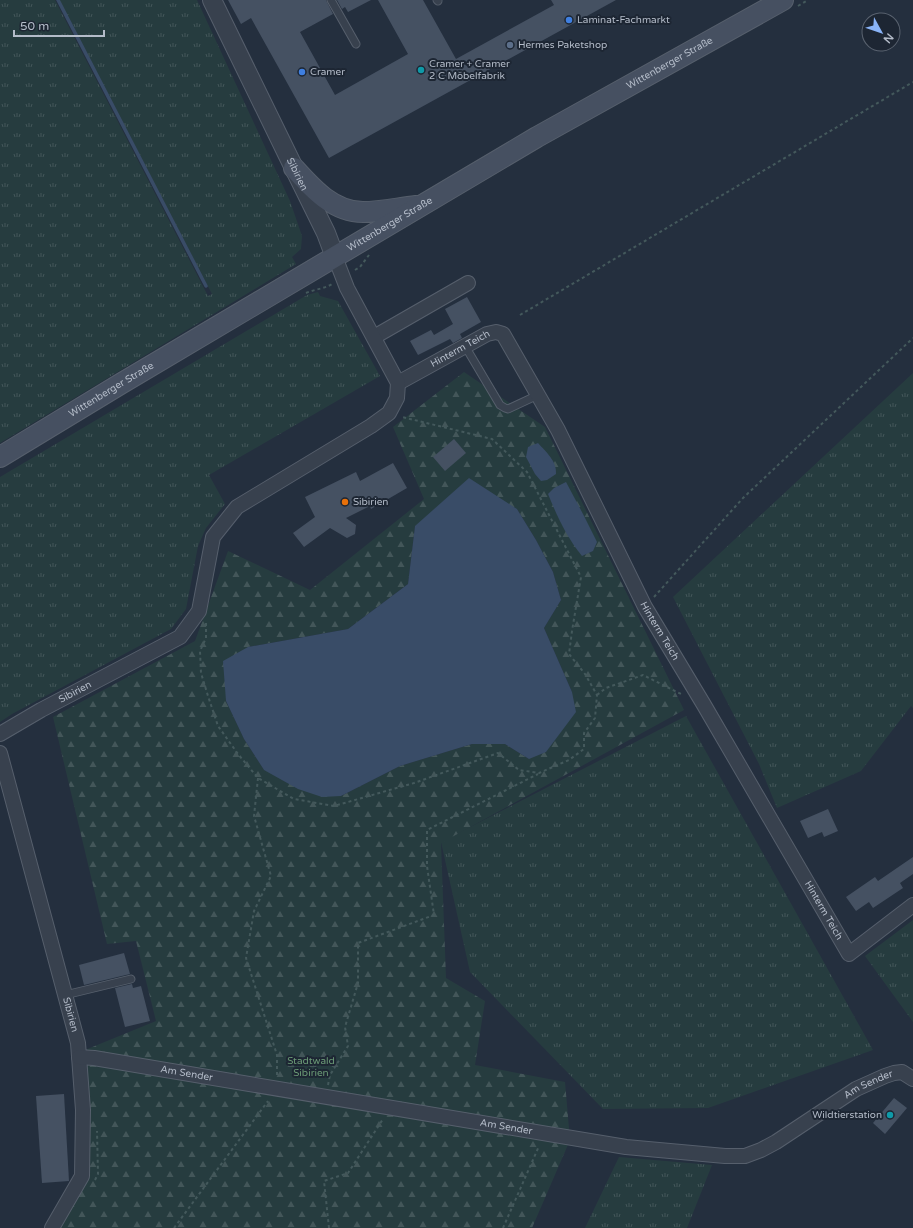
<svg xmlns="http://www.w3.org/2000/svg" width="913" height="1228" font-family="'Varela Round',sans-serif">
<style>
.grass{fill:url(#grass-tufts)}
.forest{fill:url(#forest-firs);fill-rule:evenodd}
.water{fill:#394c67}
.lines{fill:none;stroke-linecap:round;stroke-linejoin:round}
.stream{stroke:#394c67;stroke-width:3.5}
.building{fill:#455162}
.service-casing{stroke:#565f6c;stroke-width:9}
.minor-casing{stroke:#565f6c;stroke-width:16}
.tertiary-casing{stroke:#565f6c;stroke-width:20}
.secondary-casing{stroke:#565f6c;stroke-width:22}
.path{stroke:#44595c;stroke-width:2;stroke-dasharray:3 3;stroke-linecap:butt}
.service{stroke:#38414e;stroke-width:7}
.minor{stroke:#38414e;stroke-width:14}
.tertiary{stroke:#38414e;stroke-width:18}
.secondary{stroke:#465061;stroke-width:20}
.shop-dot{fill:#3f7fe0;stroke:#1d2633;stroke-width:1.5}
.service-dot{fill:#5c6f8a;stroke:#1d2633;stroke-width:1.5}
.culture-dot{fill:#0f9aa8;stroke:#1d2633;stroke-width:1.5}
.food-dot{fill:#e8710a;stroke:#1d2633;stroke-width:1.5}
.labels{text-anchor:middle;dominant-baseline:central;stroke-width:4;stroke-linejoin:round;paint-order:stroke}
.poi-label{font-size:10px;fill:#b4bcc9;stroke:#1d2633;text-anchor:start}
.street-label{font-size:10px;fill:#b4bcc9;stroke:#1d2633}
.park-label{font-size:10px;fill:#6b9a76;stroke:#1d2633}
</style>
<defs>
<pattern id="grass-tufts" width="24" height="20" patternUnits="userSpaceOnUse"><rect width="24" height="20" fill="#263c3f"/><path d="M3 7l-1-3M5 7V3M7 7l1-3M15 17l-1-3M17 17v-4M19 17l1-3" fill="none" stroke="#435659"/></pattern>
<pattern id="forest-firs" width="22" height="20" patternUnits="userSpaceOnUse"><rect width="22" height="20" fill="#263c3f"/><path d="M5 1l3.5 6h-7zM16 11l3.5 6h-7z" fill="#435659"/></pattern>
</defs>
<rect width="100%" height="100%" fill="#242f3e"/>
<g class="grass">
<polygon points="0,0 55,0 208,296 212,294 59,0 197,0 290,201 302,236 301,249 292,257 296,264 0,443"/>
<polygon points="318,292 320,296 338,301 380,376 209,475 225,504 206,528 198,546 186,609 171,629 12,714 0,722 0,477 307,295"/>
<polygon points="913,373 913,708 911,706 861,771 777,808 759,764 673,597"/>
<polygon points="686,716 873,1050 708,1108 603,1109 470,972 441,842"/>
<polygon points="913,920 913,1022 865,956"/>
<polygon points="619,1157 712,1165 687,1228 585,1228"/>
</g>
<path class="forest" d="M464,372l81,55 139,283 -243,133 5,135 39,23 -10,64 90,17 5,58 -38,88h-474l31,-54 -2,-106 -2,-18 71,-29 -20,-80 -29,3 -54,-227 142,-76 33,-90 82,39 114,-91 -31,-72zM517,509l19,31 17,32 8,28 -17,28 28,64 -43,67 -24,-15h-33l-72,22 -59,30 -77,-26 -20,-31 -18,-38 22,-54 100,-18 60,-45 7,-58z"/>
<g class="water">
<path d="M538,443c8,9 19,18 18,31l-9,6 -6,1 -6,-7 -9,-17 2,-10z"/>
<polygon points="469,478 517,509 536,540 553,572 561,600 544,628 572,692 576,712 546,752 529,759 505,744 472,744 400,766 341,796 322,797 298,789 264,770 244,739 226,701 223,661 248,647 348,629 408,584 415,526"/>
<path d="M566,482l17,32 14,28 -4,9 -11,5c-15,-18 -25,-40 -34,-62l6,-6z"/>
</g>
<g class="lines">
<polyline class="stream" points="58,0 206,286"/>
</g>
<g class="building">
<polygon points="228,0 326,0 333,14 300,32 335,95 408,54 378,0 423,0 456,59 554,5 551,0 616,0 329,158 251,18 241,24"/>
<polygon points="337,0 371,0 348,12 345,7 342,9"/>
<polygon points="467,297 481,322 460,334 462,338 453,343 450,339 418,355 410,341 431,330 434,335 453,324 445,309"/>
<polygon points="454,439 466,453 445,471 433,457"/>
<polygon points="393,463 407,488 371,509 370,506 346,518 356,525 355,534 347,538 330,528 304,547 293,533 315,517 305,497 356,472 360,481"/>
<polygon points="828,809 838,831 824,837 822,832 808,838 800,821"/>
<polygon points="913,857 913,874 900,883 903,888 873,908 869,902 856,911 846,897 875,877 878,881"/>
<polygon points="124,953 130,974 84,985 79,965"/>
<polygon points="132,984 133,988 141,986 150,1021 125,1027 115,988"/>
<polygon points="64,1094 69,1181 42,1183 36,1096"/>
<polygon points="894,1098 907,1108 885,1134 873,1123"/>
</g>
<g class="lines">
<g class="service-casing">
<g id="service">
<polyline points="331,0 356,44"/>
<polyline points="437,0 438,1"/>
<polyline points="465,346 500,405 505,408 508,409 538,395"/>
<polyline points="65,995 131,979"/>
</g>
</g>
<g class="minor-casing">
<g id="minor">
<polyline points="374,337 468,283"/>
<path id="s1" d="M398,383l89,-49 9,-2 7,2 55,96 87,177 59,98 145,249 64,-49"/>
<path id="s2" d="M0,734l41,-24 139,-73 19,-26 14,-74 24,-30 134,-81 18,-13 8,-15 1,-15 -51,-95 -12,-31"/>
<path id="s3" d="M0,753l78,290 5,67 -1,66 -30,52"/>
<path id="s4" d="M79,1057l15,1 532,89 99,9h20l16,-6 15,-8 80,-53 29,-13 9,-3 8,-1 11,7"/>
</g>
</g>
<g class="tertiary-casing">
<g id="tertiary">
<path id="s5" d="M212,0l82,168 32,65 9,24"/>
</g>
</g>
<g class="secondary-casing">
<g id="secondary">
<path d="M294,168c18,20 39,44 69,44 17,0 35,-4 53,-6"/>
<path id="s6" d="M0,457l122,-74 415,-246 246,-137"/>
</g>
</g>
<g class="path">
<polyline points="798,6 808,0"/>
<polyline points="355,270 360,267 369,255"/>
<path d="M306,293c9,-4 18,-4 26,-9"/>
<polyline points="520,315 913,82"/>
<polyline points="654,597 743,498 913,338"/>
<polyline points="206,623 206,638 200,651 201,673 208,696 218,726 238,754 258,778 294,799 334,806 414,783 498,753 519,770 539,773 569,760 584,749 584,733 595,718 597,695 585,674 569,654 572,631 581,577 527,472 492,439 402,417"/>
<polyline points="597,695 606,688 643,675 681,694"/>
<polyline points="258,778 254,816 271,876 254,911 246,958 277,1055 277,1077"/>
<polyline points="328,1085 330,1075 348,1046 345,1027 358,983 358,943 434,915 427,866 427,830 538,774"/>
<polyline points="95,1180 98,1174 97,1131"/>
<polyline points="174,1228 268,1101"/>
<polyline points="329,1228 324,1181 348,1173 383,1119"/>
<polyline points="503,1228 539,1146"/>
</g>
<use href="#service" class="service"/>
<use href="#minor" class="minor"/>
<use href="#tertiary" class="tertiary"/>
<use href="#secondary" class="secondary"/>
</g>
<g class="shop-dot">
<circle cx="569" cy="20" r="4"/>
<circle cx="302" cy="72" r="4"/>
</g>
<circle class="service-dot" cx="510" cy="45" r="4"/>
<g class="culture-dot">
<circle cx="421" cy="70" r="4"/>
<circle cx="890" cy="1115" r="4"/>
</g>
<circle class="food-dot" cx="345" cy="502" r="4"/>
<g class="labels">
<g class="poi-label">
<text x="577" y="20">Laminat-Fachmarkt</text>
<text x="518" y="45">Hermes Paketshop</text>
<text x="429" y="64">Cramer + Cramer<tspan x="429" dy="12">2 C Möbelfabrik</tspan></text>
<text x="310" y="72">Cramer</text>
<text x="353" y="502">Sibirien</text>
<text x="882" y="1115" text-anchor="end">Wildtierstation</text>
</g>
<g class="street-label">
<text stroke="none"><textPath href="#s6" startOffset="777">Wittenberger Straße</textPath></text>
<text stroke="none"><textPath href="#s5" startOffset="194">Sibirien</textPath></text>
<text stroke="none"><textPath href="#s6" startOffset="454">Wittenberger Straße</textPath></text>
<text stroke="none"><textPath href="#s1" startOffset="71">Hinterm Teich</textPath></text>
<text stroke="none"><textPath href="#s6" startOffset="130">Wittenberger Straße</textPath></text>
<text stroke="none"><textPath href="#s1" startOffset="454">Hinterm Teich</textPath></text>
<text stroke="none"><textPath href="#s2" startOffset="86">Sibirien</textPath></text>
<text stroke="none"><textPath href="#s1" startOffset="778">Hinterm Teich</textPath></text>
<text stroke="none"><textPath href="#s3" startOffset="271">Sibirien</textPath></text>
<text stroke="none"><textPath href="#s4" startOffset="109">Am Sender</textPath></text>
<text stroke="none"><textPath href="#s4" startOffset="817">Am Sender</textPath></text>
<text stroke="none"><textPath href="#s4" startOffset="433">Am Sender</textPath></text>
</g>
<g class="park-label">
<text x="311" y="1061">Stadtwald<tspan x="311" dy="12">Sibirien</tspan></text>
</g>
</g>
<g transform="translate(881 32) rotate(130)"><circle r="19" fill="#1d2633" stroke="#59626f"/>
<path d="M0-3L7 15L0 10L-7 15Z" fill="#8ab4f8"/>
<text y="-6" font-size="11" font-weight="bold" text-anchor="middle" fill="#b4bcc9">N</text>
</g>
<path d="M14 30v6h90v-6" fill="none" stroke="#b4bcc9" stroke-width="2"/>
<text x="20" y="30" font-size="12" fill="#b4bcc9" stroke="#1d2633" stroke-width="3" paint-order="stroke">50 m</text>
</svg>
